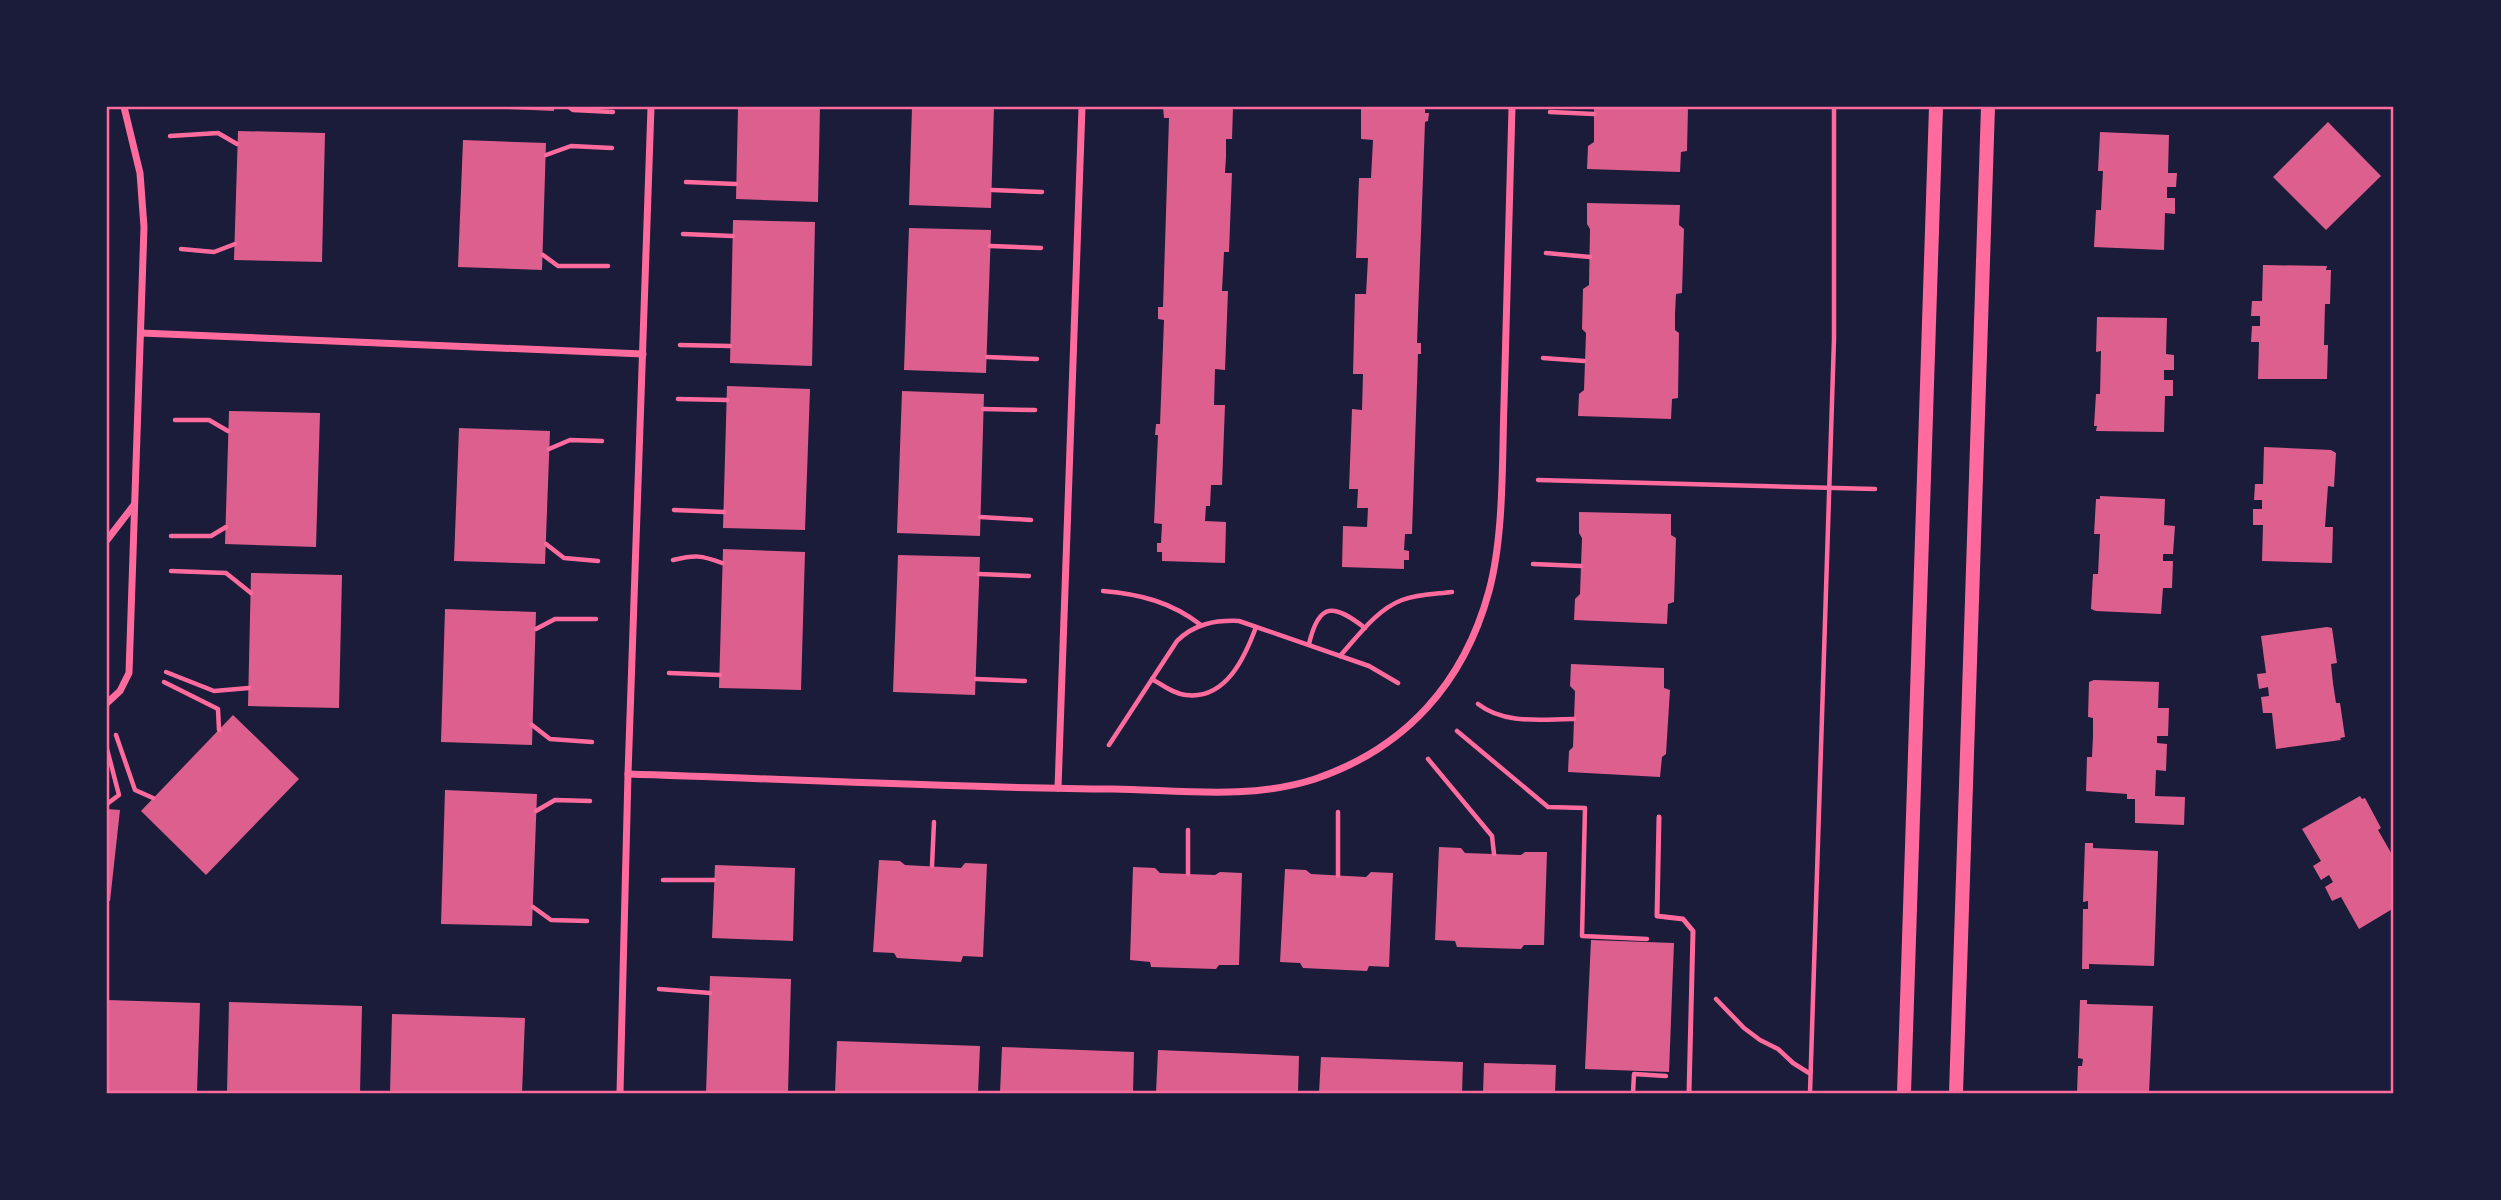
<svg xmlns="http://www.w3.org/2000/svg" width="2501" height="1200" font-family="Inter,sans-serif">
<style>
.building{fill:#dd5f8e}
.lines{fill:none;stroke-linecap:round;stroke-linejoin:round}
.path{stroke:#ff6b9d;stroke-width:4.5}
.service{stroke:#ff6b9d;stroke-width:5}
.minor{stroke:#ff6b9d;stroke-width:7}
.secondary{stroke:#ff6b9d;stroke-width:14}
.neatline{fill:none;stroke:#ff6b9d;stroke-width:2.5}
</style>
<rect width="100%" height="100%" fill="#1b1b3a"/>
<g class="building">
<polygon points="508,107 554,107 554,111 508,109"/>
<polygon points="738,107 820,107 818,202 736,199"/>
<polygon points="912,107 994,107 991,208 909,205"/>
<polygon points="1163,107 1233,107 1232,139 1226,139 1226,156 1225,173 1232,173 1229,252 1224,252 1222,291 1228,291 1225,370 1215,369 1214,405 1225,405 1222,485 1211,485 1210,506 1206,506 1205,521 1226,522 1225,563 1162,561 1162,552 1157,552 1157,543 1161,543 1162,524 1154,523 1158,435 1155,435 1156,424 1160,424 1164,320 1158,319 1158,307 1163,307 1169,118 1164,118"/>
<polygon points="1361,107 1425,107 1425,113 1429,113 1428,121 1425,122 1417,343 1421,343 1421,354 1418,354 1412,534 1405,534 1404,550 1409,551 1409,560 1404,560 1404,569 1342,567 1343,526 1367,527 1368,508 1357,508 1358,489 1349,489 1352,409 1362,410 1363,374 1353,374 1355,294 1366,294 1368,258 1356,258 1359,178 1371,178 1373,140 1361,139"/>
<polygon points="1594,107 1688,107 1687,151 1681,152 1680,172 1587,169 1588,146 1594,142"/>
<polygon points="2328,122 2381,176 2326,230 2273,177"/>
<polygon points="238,131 325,133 322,262 234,260"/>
<polygon points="2100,132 2169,135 2168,173 2177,173 2176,187 2167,187 2167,198 2175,198 2175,214 2165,213 2164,250 2094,247 2096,210 2101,210 2103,171 2098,171"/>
<polygon points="463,140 546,143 542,270 458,267"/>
<polygon points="1587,203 1680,205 1679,225 1684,229 1682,293 1676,294 1675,314 1675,330 1679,333 1678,398 1672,399 1671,419 1578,416 1579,394 1584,390 1586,333 1582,329 1583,289 1589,285 1590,229 1587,224"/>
<polygon points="733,220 815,222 812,366 730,363"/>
<polygon points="909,228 991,230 986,373 904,370"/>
<polygon points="2263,265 2327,266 2326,270 2331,270 2330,304 2325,304 2324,345 2328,345 2327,379 2258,379 2259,342 2251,342 2252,326 2260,326 2260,316 2251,316 2252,301 2262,301"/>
<polygon points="2097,317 2167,318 2166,354 2174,355 2174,370 2164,370 2164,380 2173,380 2173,396 2165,396 2164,432 2096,431 2097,426 2094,426 2096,394 2100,394 2101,351 2096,352"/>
<polygon points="727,386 810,389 805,530 723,528"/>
<polygon points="902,391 984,394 980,536 897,533"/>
<polygon points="229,411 320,413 316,547 225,544"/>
<polygon points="459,428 550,431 545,564 454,561"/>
<polygon points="2264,447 2331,450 2336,453 2334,487 2328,486 2325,527 2333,527 2332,563 2262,561 2263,525 2253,525 2253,509 2262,509 2262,500 2254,500 2255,484 2263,484"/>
<polygon points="2100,496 2165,499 2164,525 2175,526 2173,554 2163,554 2163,561 2173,561 2172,588 2163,588 2161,614 2096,611 2091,609 2093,574 2098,574 2100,534 2094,534 2096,499 2100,499"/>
<polygon points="1579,512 1671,514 1671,535 1676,538 1674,602 1668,604 1667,624 1574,620 1575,599 1580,594 1582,538 1579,533"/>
<polygon points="723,549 805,552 801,690 719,688"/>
<polygon points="898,555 980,557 975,695 893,692"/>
<polygon points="251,573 342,575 339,708 248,706"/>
<polygon points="445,609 536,612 532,745 441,742"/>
<polygon points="2327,627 2332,628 2337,663 2331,664 2333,683 2336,703 2340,703 2345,737 2340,738 2341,740 2276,749 2272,713 2263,713 2261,697 2269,696 2268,687 2259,689 2257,674 2266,673 2261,636"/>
<polygon points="1571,664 1664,668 1664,688 1670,690 1666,754 1662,757 1660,777 1568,772 1569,751 1573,747 1575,691 1570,686"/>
<polygon points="2094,680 2159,682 2158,708 2169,708 2168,736 2157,736 2157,743 2167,744 2166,771 2156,770 2155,796 2185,797 2184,825 2135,823 2135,799 2127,799 2127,794 2086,791 2087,757 2092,757 2093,736 2093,718 2088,717 2089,682"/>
<polygon points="233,715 299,779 206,875 141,811"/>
<polygon points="445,790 537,794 532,926 441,924"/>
<polygon points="2360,796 2362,799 2365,798 2381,828 2378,830 2394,858 2394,908 2359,929 2341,897 2332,901 2325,887 2333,882 2329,875 2321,880 2313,866 2321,861 2302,829"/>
<polygon points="107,809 120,810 110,901 107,901"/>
<polygon points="2085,843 2093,843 2093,848 2158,851 2154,966 2089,964 2089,969 2082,969 2083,909 2088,909 2088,901 2083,902"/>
<polygon points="1439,847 1461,848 1465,853 1521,855 1525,852 1547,852 1544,945 1524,945 1521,949 1457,947 1455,941 1435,940"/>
<polygon points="879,860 900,861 905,865 961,868 965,863 987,864 983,957 963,956 961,962 897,958 894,953 873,952"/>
<polygon points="715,865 795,868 793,941 712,938"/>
<polygon points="1133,867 1155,868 1160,873 1215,875 1220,872 1242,873 1239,965 1219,965 1216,969 1151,967 1150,962 1130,960"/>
<polygon points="1285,869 1306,870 1311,874 1366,877 1371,872 1393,873 1389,967 1369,966 1367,971 1303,968 1300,963 1280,962"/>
<polygon points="1591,940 1674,943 1669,1072 1585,1069"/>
<polygon points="710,976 791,979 788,1093 706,1093"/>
<polygon points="107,1000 200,1003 197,1093 107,1091"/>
<polygon points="2080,1000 2087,1000 2087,1004 2153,1006 2149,1093 2077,1093 2078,1066 2082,1066 2083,1059 2078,1058"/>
<polygon points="229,1002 362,1006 360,1093 227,1093"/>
<polygon points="392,1014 525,1018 522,1093 390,1093"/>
<polygon points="837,1041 980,1046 978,1093 835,1093"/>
<polygon points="1002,1047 1134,1052 1133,1093 1000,1093"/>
<polygon points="1158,1050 1299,1056 1298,1093 1156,1093"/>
<polygon points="1321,1057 1463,1062 1462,1093 1319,1093"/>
<polygon points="1484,1063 1556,1065 1555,1093 1483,1093"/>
</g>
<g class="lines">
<g class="path">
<polyline points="569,107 573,110 613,112"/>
<polyline points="1550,112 1594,114"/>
<polyline points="170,136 218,133 237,144"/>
<polyline points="546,155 571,146 612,148"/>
<polyline points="686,182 736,184"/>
<polyline points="992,190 1042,192"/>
<polyline points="683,234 733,236"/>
<polyline points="990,246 1041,248"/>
<polyline points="181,249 214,252 235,244"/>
<polyline points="1546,253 1590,257"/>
<polyline points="543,255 558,266 608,266"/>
<polyline points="680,345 730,346"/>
<polyline points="987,357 1037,359"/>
<polyline points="1543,358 1584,361"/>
<polyline points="678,399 727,400"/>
<polyline points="983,409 1035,410"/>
<polyline points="175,420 209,420 228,431"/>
<polyline points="549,449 570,440 602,441"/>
<polyline points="1538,480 1875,489"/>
<polyline points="674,510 724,512"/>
<polyline points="980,517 1031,520"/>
<polyline points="171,536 211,536 226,527"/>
<polyline points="546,544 564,558 598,561"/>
<path d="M673,560c22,-5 28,-5 49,3"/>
<polyline points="1533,564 1581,566"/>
<polyline points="171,571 226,573 251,593"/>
<polyline points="979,574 1029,576"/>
<path d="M1103,591c37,3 68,11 98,34"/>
<polyline points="536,629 555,619 596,619"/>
<path d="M1309,644c10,-43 25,-40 56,-16"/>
<path d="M1340,656c18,-20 36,-46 62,-56 16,-6 33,-6 50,-8"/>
<polyline points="166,672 214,691 249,688"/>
<polyline points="669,673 720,675"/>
<polyline points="976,679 1025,681"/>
<path d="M1152,679c10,6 22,15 34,16 40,5 59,-38 70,-68"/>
<polyline points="164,682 218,709 219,730"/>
<path d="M1478,704c27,21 64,15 96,15"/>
<polyline points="532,725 550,739 592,742"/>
<polyline points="1457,731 1548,807 1585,808 1582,936 1647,939"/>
<polyline points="116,735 135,790 153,798"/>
<path d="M1109,745l68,-104c17,-17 38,-21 62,-20l130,45 29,17"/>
<polyline points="107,749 119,795 107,804"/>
<polyline points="1428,759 1492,836 1494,854"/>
<polyline points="536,811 555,800 590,801"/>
<polyline points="1338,812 1338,876"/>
<polyline points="932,866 934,822"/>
<polyline points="1188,874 1188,830"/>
<polyline points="663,880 714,880"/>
<polyline points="533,907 551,920 587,921"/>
<polyline points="659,989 710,993"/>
<polyline points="1716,999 1744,1028 1760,1040 1778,1049 1793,1063 1809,1073"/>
<polyline points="1633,1093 1634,1074 1666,1076"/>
<polyline points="1810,1093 1834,339 1834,107"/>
</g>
<polyline class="service" points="1659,817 1657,916 1683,919 1693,931 1689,1093"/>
<g class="minor">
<polyline points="141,333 643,354"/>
<polyline points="107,540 134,505"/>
<polyline points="107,703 120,691 129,673 144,227 140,173 124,107"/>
<path d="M628,774c161,5 323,14 485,15 66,1 138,11 202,-10 91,-31 149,-96 174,-188 15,-55 13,-130 15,-187 3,-99 6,-198 8,-297"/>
<polyline points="1058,788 1082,107"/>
<polyline points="620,1093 628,774 651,107"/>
</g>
<g class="secondary">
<polyline points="1904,1093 1936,107"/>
<polyline points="1956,1093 1988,107"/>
</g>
</g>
<rect width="2501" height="1200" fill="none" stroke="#1b1b3a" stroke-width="217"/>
<rect x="108" y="108" width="2284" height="984" class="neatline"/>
</svg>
